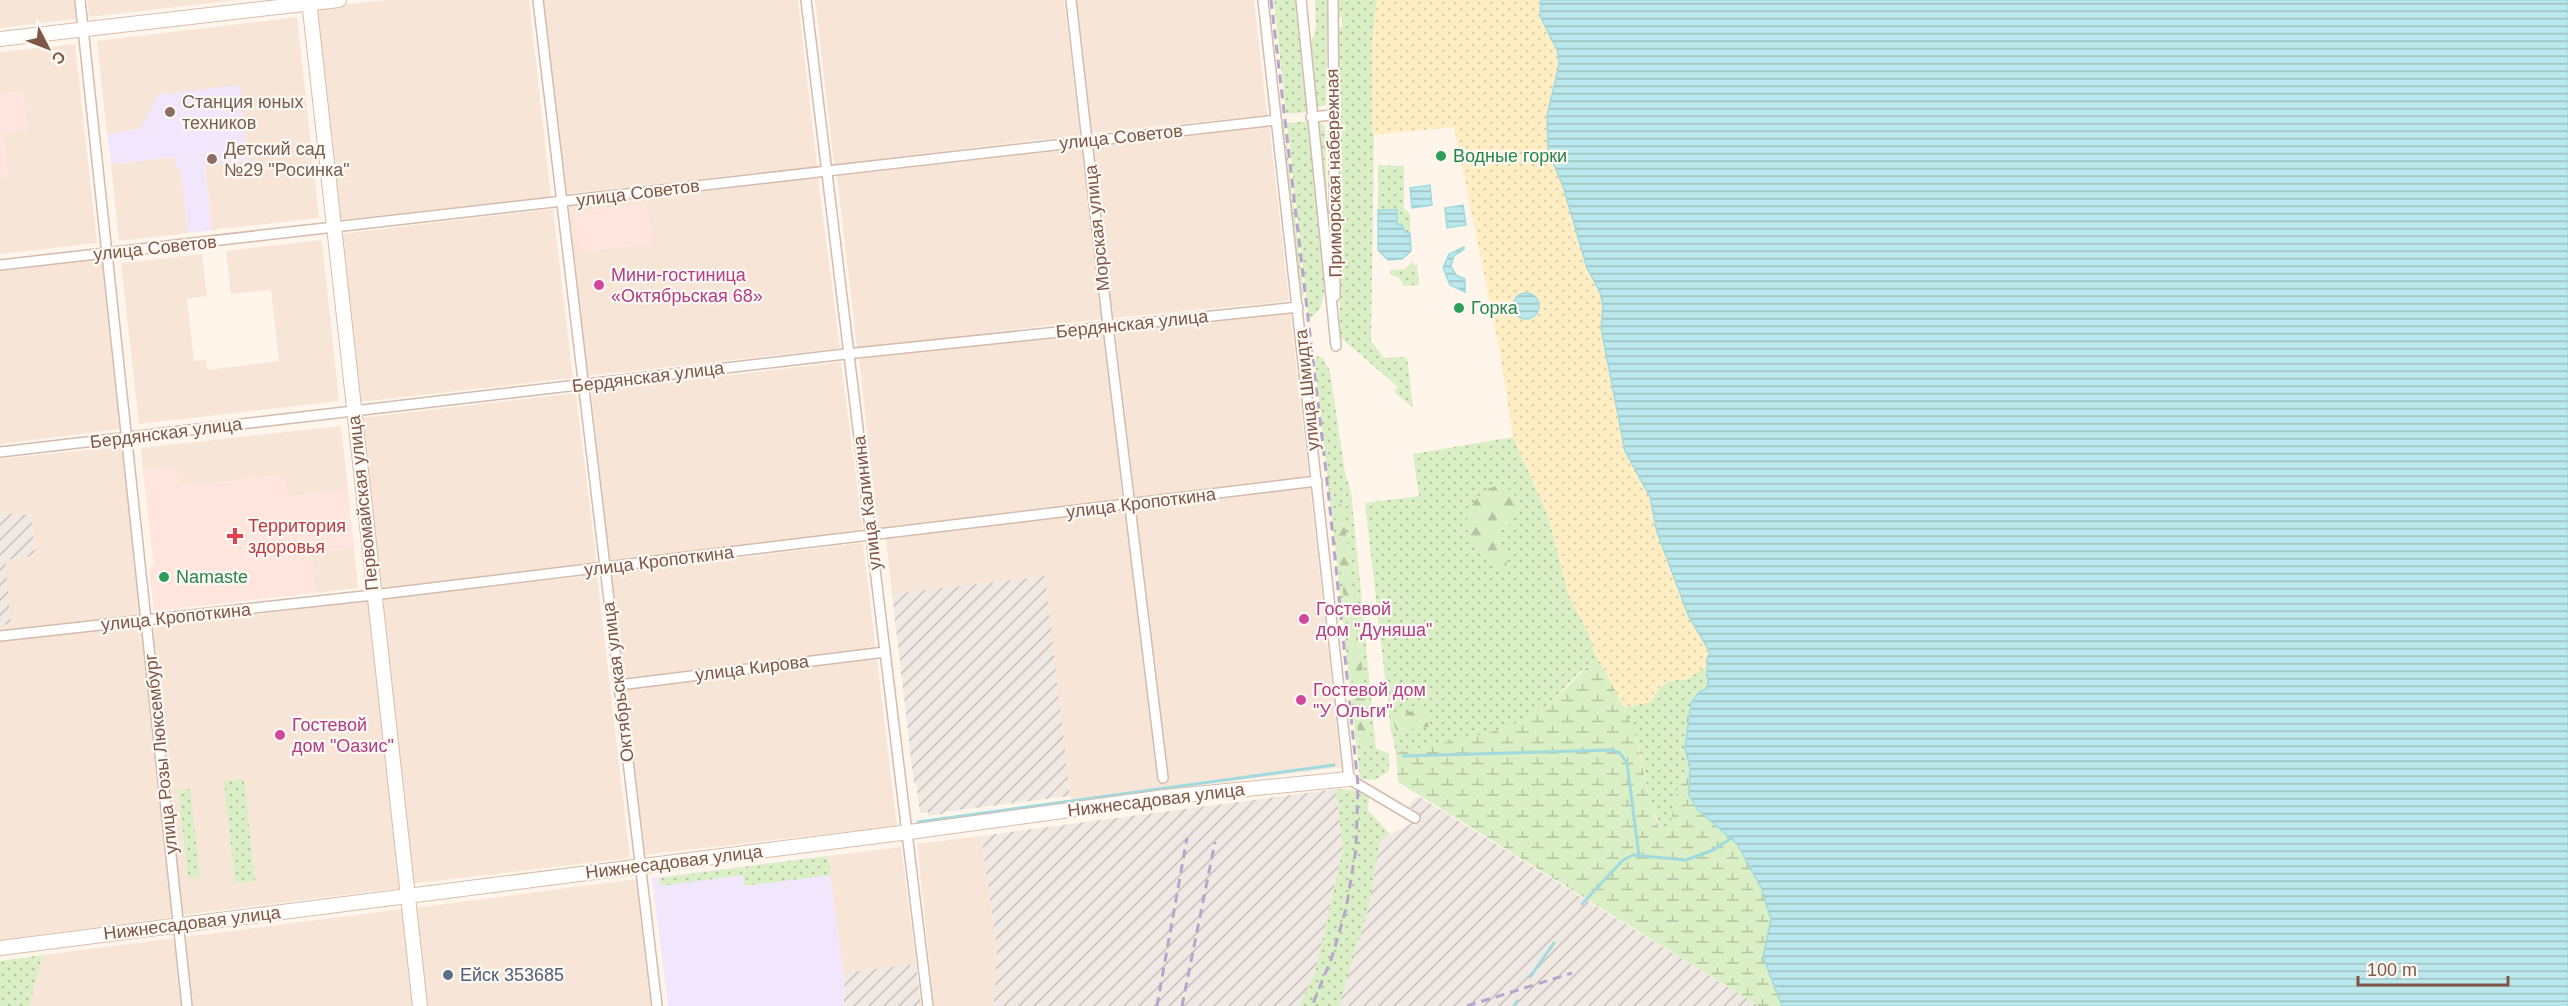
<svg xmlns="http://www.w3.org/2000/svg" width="2568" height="1006" font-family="Arial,sans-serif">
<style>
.residential{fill:#f7e6d7}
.commercial{fill:#ffe5de}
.industrial{fill:url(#industrial-furrows)}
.education{fill:#f2e6fc}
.green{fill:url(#green-dots)}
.forest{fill:url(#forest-firs)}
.wetland{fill:url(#wetland-marsh)}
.sand{fill:url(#sand-dots)}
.water{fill:url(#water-rules);stroke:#a0dadf;stroke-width:1.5}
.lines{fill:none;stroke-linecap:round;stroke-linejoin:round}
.stream{stroke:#a0dadf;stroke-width:3}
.street-casing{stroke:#d3bbad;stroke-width:12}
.secondary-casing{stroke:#d9bdac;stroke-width:16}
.street{stroke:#fff;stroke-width:9}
.secondary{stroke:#fff;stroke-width:14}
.rail{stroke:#b7a5cc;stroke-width:3;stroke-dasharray:9 6;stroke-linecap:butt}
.education-dot{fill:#8d6e63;stroke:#fff9f3;stroke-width:2}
.leisure-dot{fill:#2e9e5b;stroke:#fff9f3;stroke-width:2}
.hotel-dot{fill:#d1479c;stroke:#fff9f3;stroke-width:2}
.health-dot{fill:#e0444e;stroke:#fff9f3;stroke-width:2}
.service-dot{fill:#5c6f8a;stroke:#fff9f3;stroke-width:2}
.labels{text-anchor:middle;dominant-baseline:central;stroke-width:4.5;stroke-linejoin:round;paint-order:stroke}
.education-label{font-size:18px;fill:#785e54;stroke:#fff9f3;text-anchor:start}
.street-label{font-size:18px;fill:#7e5749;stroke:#fff9f3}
.leisure-label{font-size:18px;fill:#27864d;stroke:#fff9f3;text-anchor:start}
.hotel-label{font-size:18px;fill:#b23c85;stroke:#fff9f3;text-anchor:start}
.health-label{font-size:18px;fill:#be3a42;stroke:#fff9f3;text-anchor:start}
.service-label{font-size:18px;fill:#4e5e75;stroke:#fff9f3;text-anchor:start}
</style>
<defs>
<pattern id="industrial-furrows" width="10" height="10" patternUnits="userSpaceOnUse" patternTransform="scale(1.5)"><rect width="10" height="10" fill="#f0e8e3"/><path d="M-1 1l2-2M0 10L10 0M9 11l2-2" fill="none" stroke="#c8bfba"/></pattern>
<pattern id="green-dots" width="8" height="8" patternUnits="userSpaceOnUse" patternTransform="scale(1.5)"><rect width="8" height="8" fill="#daefc5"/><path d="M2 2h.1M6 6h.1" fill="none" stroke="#b6c4a2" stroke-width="1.8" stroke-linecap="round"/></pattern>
<pattern id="forest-firs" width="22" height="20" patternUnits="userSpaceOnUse" patternTransform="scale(1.5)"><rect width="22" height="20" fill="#daefc5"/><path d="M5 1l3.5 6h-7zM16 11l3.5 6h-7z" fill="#b6c4a2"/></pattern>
<pattern id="wetland-marsh" width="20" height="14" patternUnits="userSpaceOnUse" patternTransform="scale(1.5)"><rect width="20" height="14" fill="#daefc5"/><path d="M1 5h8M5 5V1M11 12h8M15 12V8" fill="none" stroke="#b6c4a2"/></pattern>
<pattern id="sand-dots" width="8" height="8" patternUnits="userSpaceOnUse" patternTransform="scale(1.5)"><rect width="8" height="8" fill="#ffedc4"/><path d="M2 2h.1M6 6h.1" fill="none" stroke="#decdaa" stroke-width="1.8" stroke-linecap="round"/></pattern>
<pattern id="water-rules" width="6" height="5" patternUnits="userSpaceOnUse" patternTransform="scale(1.5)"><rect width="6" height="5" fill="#bbe8ec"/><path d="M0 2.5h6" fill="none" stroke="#9dbfc1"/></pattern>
</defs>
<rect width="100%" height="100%" fill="#fff5ea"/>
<g class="residential">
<polygon points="0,0 74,0 76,19 0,28"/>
<polygon points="87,0 238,0 89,17"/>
<polygon points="387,0 529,0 551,197 338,220 314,8"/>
<polygon points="543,0 798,0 817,166 565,194"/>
<polygon points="815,0 1064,0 1080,135 834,164"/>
<polygon points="1076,0 1254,0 1267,115 1091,133"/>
<polygon points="297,17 319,218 212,230 205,165 248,161 140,129 107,134 97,41"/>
<polygon points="75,44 97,243 0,254 0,179 8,178 3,132 27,130 23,92 0,94 0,52"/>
<polygon points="1269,125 1289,301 1113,318 1092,147"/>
<polygon points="1083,148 1102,319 857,348 837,176"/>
<polygon points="175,157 181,168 188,233 119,241 111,164"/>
<polygon points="818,178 840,348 587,376 569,206"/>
<polygon points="553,209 573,378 359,402 340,234"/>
<polygon points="322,240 339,401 139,424 121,263 202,254 207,296 187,299 194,361 206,360 207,370 279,361 271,290 231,294 226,251"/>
<polygon points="102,259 120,429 0,444 0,271"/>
<polygon points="1290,311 1309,479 1135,500 1115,330"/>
<polygon points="1104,330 1123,501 878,530 859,359"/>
<polygon points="841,362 863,532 610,563 591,392"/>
<polygon points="576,393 597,566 378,590 360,418"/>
<polygon points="341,426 348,490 286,497 284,475 178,487 176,468 143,471 141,448"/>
<polygon points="123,446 174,917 0,940 0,625 11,624 4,560 35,556 31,514 11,516 11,512 0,513 0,459"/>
<polygon points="1310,487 1341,767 1074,802 1070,796 1067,776 1045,576 892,594 886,539"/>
<polygon points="863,543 897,826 642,855 611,573"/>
<polygon points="354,548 358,588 315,593 311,553"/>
<polygon points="597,575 630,858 410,884 378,599"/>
<polygon points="368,600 400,888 182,915 151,628"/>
<polygon points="981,836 997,947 994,1006 934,1006 917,844"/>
<polygon points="901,847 916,964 843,973 828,856"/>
<polygon points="636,879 652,1006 425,1006 414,908"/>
<polygon points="402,909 414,1006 29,1006 43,955"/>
</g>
<g class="commercial">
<polygon points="23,92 27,130 3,133 8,178 0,179 0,94"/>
<polygon points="647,204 652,244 579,252 575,212"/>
<polygon points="176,468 179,487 284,475 287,497 348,490 354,548 311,553 315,593 154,611 149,567 154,566 143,471"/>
</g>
<g class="industrial">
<polygon points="11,512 12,516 31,514 35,556 5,560 11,624 0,625 0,513"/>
<polygon points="1045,576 1070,796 943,812 943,814 928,816 928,812 920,813 916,784 914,784 892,594"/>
<polygon points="1336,789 1343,848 1315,973 1299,1006 994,1006 997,947 981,836"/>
<polygon points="1418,796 1586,900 1759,1006 1339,1006 1369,906 1380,840 1412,823 1418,813 1408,806"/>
<polygon points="916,964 921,1006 844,1006 843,973"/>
</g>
<g class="education">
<polygon points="240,85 248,161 205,165 212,230 188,233 181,169 176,169 175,157 111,164 107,134 140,129 157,95"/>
<polygon points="828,856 846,996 843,996 844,1006 668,1006 652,878"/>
</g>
<g class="green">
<polygon points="1274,0 1297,0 1307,112 1286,114"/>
<polygon points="1315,0 1328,0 1326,105 1316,108 1310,46 1316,27"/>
<polygon points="1336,0 1377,0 1372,43 1372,130 1374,135 1371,341 1384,358 1407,357 1413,408 1394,392 1398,387 1340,337 1336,27 1342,27 1342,17 1336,17"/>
<polygon points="1282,121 1284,121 1304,296 1301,294"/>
<polygon points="1309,121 1325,290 1320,309 1309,320 1287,123"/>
<polygon points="1320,123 1325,126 1328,228 1318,124"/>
<polygon points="1378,165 1404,166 1404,208 1410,215 1410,233 1405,232 1397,225 1397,210 1378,210"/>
<polygon points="1413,261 1414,265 1417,264 1419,285 1404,286 1399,278 1390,274 1390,270 1406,269"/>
<polygon points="1317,356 1323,358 1330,371 1345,473 1351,491 1376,748 1389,754 1389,771 1375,780 1360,779 1315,362"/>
<path d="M1513,437l35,78 21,82 21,38 3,15 11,17 -11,-5c-19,12 -32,33 -51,47 -43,29 -97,32 -146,44l-5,-22 -26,-228 54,-7 -6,-42z"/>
<polygon points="1704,666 1708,666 1708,688 1699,692 1691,703 1685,748 1690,766 1680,778 1671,829 1662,830 1651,806 1639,747 1624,707 1651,702 1658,690 1668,681 1688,679"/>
<polygon points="244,779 255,881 235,883 224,781"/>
<polygon points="190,789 200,877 188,878 178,790"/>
<polygon points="1336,789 1353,790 1369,797 1368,810 1390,834 1380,840 1369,906 1339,1006 1299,1006 1315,973 1343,848"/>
<polygon points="828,856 831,875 745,886 743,875 660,886 659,878"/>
<polygon points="43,955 29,1006 0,1006 0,961"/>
</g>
<g class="forest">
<path d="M1497,486c20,-1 25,21 15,36 -3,6 -11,6 -15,11l10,28 -1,7 -4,1c-4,-3 -6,-8 -9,-11 -17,-17 -36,-23 -21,-52 6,-11 12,-17 25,-20z"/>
<polygon points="1340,503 1343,508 1371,739 1364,747 1359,741 1335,515 1336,507"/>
<path d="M1419,709l8,2 4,8 -3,8 -31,4 -3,-6 1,-11c8,-4 15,0 24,-5z"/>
</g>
<path class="wetland" d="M1707,659l131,347h-79l-361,-224 -2,-29c49,-13 103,-15 146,-44 18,-13 32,-30 48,-45l6,-3 8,6 20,40 12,30 15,69 8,21 10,3 11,-52 10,-12c-5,-18 -8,-61 9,-74 3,-2 6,-2 9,-4z"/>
<polygon class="sand" points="1377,0 1541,0 1540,16 1558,51 1559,65 1547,116 1548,150 1563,185 1587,268 1600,292 1603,306 1601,328 1609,366 1641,478 1650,497 1657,532 1689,617 1710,652 1708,666 1688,679 1667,681 1658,690 1651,702 1624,707 1593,650 1590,635 1569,597 1548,515 1513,437 1500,352 1454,127 1374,135 1372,130 1372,43"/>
<g class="water">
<polygon points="1541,0 2568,0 2568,1006 1782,1006 1763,957 1771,919 1762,889 1737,844 1697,809 1689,795 1690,766 1685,748 1691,703 1699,692 1708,688 1707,659 1710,652 1689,617 1657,532 1650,497 1625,451 1601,328 1603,306 1600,292 1587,268 1563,186 1548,150 1547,116 1559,65 1558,52 1540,16"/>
<polygon points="1430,185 1432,205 1412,208 1410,188"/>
<polygon points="1463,205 1466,225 1447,228 1445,208"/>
<polygon points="1378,210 1397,210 1397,224 1402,225 1405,232 1410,233 1411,251 1402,259 1388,260 1378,250"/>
<polygon points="1464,247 1464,249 1454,256 1451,266 1456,275 1465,279 1465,292 1450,285 1443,268 1449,254"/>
<circle cx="1526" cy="306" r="13"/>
</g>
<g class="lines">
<g class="stream">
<polyline points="1403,756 1611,750 1620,753 1627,763 1639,856"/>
<polyline points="918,822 1334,765"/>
<polyline points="1582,904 1623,860 1633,855 1686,860 1713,850 1733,837"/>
<polyline points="1530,977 1554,943"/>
<polyline points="1514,1006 1517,1001"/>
</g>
<g class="street-casing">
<g id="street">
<polyline points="80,0 187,1006"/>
<polyline points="538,0 657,1006"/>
<polyline points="806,0 928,1006"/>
<polyline points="1071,0 1108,326 1163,778"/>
<polyline points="1263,0 1349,779 1415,818"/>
<polyline points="1301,0 1336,346"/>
<polyline points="1333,0 1335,296"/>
<polyline points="1311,117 1333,115"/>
<polyline points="0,265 1276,120"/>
<polyline points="0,452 837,355 1298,307"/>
<polyline points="0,636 373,595 1317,481"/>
<polyline points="619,685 885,652"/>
</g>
</g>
<g class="secondary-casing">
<g id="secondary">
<polyline points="309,0 420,1006"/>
<polyline points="0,39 339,0"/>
<polyline points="0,948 917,831 1165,797 1349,779"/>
</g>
</g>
<use href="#street" class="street"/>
<use href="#secondary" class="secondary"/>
<g class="rail">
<polyline points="1271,0 1328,489 1358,785 1356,849 1346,909 1332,957 1312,1006"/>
<polyline points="1157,1006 1187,838"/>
<polyline points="1182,1006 1215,842"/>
<polyline points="1467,1006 1572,973"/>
</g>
</g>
<g class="education-dot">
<circle cx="170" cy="112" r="6"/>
<circle cx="212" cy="159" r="6"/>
</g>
<g class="leisure-dot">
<circle cx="1441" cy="156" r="6"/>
<circle cx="1459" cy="308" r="6"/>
<circle cx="164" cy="577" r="6"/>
</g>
<g class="hotel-dot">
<circle cx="599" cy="285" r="6"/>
<circle cx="1304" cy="619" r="6"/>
<circle cx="1301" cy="700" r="6"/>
<circle cx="280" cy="735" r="6"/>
</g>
<path class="health-dot" d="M232 527h6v6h6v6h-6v6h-6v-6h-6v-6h6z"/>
<circle class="service-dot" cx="448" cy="975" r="6"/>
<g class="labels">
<g class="education-label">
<text x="182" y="102">Станция юных<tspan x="182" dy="21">техников</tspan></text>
<text x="224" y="149">Детский сад<tspan x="224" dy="21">№29 "Росинка"</tspan></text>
</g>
<g class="street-label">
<text transform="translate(1121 137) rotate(-6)">улица Советов</text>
<text transform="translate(1334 173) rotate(-91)">Приморская набережная</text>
<text transform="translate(638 193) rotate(-7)">улица Советов</text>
<text transform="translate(1097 228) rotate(-96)">Морская улица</text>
<text transform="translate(155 248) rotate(-6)">улица Советов</text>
<text transform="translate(1132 324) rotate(-6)">Бердянская улица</text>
<text transform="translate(648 377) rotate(-7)">Бердянская улица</text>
<text transform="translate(1307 390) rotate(-96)">улица Шмидта</text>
<text transform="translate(166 433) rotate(-7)">Бердянская улица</text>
<text transform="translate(363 503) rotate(-96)">Первомайская улица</text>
<text transform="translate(867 503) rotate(-97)">улица Калинина</text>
<text transform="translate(1141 503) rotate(-7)">улица Кропоткина</text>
<text transform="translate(659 561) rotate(-7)">улица Кропоткина</text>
<text transform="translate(176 617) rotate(-6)">улица Кропоткина</text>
<text transform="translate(752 668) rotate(-7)">улица Кирова</text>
<text transform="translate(618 682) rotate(-97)">Октябрьская улица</text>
<text transform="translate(161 754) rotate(-96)">улица Розы Люксембург</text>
<text transform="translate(1156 800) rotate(-7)">Нижнесадовая улица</text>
<text transform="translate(674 862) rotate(-7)">Нижнесадовая улица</text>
<text transform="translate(192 923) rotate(-7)">Нижнесадовая улица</text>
</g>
<g class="leisure-label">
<text x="1453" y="156">Водные горки</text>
<text x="1471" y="308">Горка</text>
<text x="176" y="577">Namaste</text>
</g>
<g class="hotel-label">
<text x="611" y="275">Мини-гостиница<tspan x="611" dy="21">«Октябрьская 68»</tspan></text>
<text x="1316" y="609">Гостевой<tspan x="1316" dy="21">дом "Дуняша"</tspan></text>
<text x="1313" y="690">Гостевой дом<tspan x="1313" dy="21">"У Ольги"</tspan></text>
<text x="292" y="725">Гостевой<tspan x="292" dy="21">дом "Оазис"</tspan></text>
</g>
<g class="health-label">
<text x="248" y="526">Территория<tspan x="248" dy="21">здоровья</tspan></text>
</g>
<g class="service-label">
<text x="460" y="975">Ейск 353685</text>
</g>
</g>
<g transform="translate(48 48) rotate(132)" stroke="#fff9f3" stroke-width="4.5" paint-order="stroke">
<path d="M0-4.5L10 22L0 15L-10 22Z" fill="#7e5749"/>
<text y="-9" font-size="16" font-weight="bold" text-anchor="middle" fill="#7e5749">С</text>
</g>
<path d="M2358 976v9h150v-9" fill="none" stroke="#7e5749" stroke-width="3"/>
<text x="2367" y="976" font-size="18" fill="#7e5749" stroke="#fff9f3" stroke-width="4.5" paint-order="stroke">100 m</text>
</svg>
